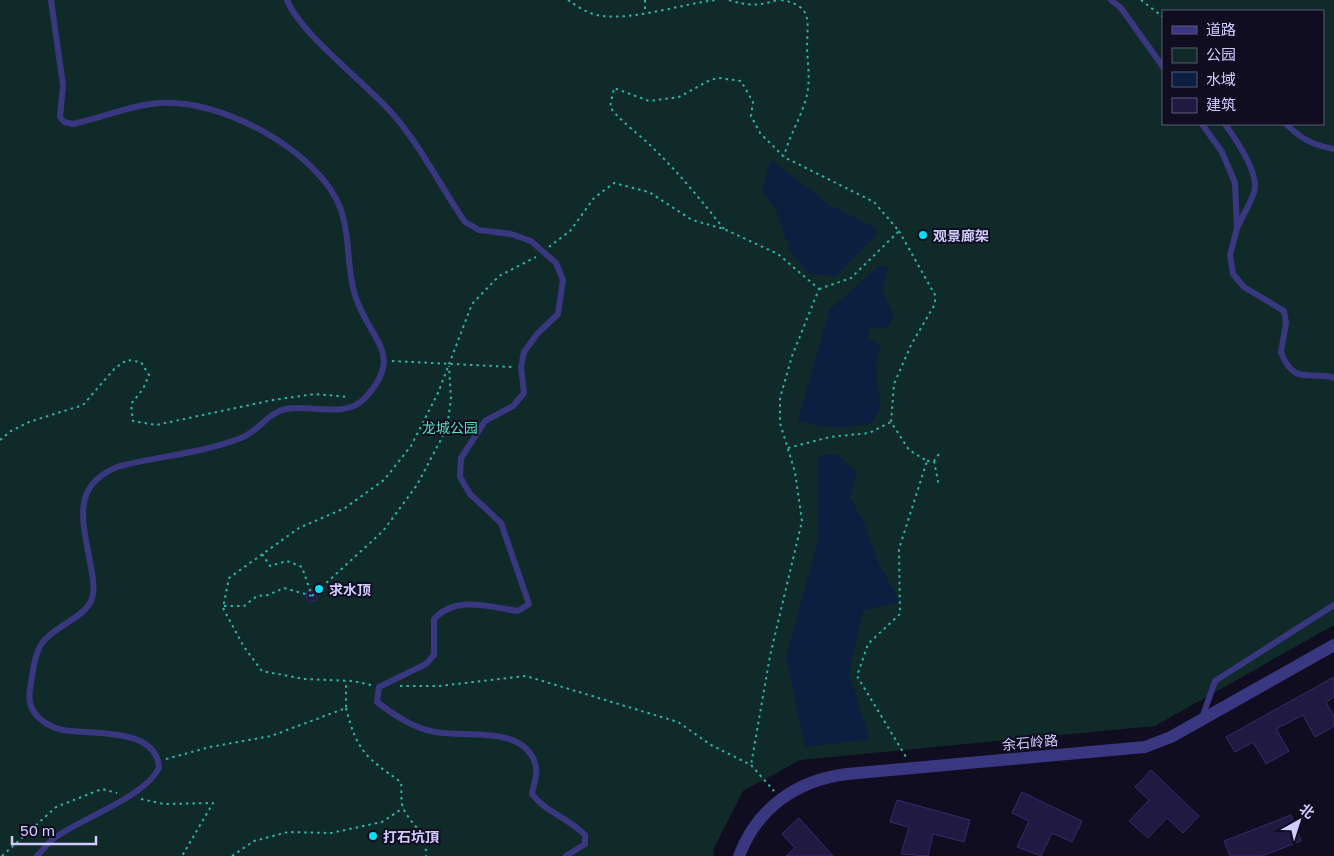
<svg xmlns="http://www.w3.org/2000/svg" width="1334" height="856" font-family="'Golos Text','Noto Sans SC',sans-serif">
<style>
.green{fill:#102a29;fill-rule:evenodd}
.water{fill:#0b1f41}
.building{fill:#201941;stroke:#372a6d}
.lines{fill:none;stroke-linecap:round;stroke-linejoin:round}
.path{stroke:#2db2a9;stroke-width:2;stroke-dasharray:2.5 4;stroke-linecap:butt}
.lane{stroke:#393780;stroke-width:6}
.street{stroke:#393780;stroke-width:12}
.poi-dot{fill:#00e0f7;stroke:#100d20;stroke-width:2}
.labels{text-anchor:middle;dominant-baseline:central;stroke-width:4;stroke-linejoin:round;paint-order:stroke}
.poi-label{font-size:14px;font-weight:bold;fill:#d1ccff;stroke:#100d20;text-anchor:start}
.park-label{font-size:14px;fill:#57dfbc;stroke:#100d20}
.street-label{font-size:14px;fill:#d1ccff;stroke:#100d20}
</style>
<rect width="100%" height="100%" fill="#100d20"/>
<path class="green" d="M0,0h1334v625l-179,101 -355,34 -57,31 -30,59 1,6h-714zM1163,11h160v113h-160z"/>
<g class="water">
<polygon points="771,160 829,205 876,228 876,236 836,276 809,274 790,250 776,210 762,191"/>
<path d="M879,266l9,1 -6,23 12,26 -6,12h-19v11l11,6 -4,21 5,43 -10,15c-25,3 -49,6 -73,-4l32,-111z"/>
<polygon points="836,454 857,472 850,497 864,523 879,564 900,602 863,610 849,674 870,739 805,747 786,657 818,541 818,456"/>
</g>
<g class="building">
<polygon points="313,590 317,595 316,600 310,602 306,598 307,592"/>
<polygon points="1334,677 1334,697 1326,702 1334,716 1334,726 1315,737 1303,715 1276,729 1289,751 1266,764 1253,742 1235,752 1226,737"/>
<polygon points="1151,770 1199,816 1183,833 1167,818 1148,838 1129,821 1149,800 1135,787"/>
<polygon points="1022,792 1082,821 1072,842 1052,833 1041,856 1017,847 1029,821 1012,813"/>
<polygon points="897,800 970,820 964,842 933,834 928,856 901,854 909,827 890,822"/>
<polygon points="1291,815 1301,841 1262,856 1230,856 1224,841"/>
<polygon points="799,818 833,856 786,856 795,848 782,834"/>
</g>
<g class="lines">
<g class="path">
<path d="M568,0c10,7 22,15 35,16 32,4 79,-12 113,-16"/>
<polyline points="645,0 645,12"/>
<path d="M729,0c18,6 31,6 48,0"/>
<path d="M781,0c33,6 26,21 26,49 1,18 4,35 -2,53 -6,19 -16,35 -21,54"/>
<polyline points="1141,0 1163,17"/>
<path d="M724,229c-23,-29 -46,-57 -72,-82 -14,-14 -30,-24 -42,-40l4,-19 35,13 30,-4 31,-17 9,-2 22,3 12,21 -2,14 9,17 24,24 90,45 25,29 -48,47 -32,11"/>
<polyline points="899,231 935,295 935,304 911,345 894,384 891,422 909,450 927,461 899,549 900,614 868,644 857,676 906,757"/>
<polyline points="549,247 570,231 594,198 614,183 649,192 692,220 724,229 778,254 819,289 792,356 780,398 780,423 795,472 802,521 770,656 751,765"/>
<polyline points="392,361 512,367"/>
<polyline points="0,440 11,431 29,422 83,405 115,368 127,360 141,362 149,375 143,389 131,404 133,421 156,425 273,400 315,394 349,397"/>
<polyline points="788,448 830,437 869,433 891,422"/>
<polyline points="927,461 934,461 941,451"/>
<polyline points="934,461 939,486"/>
<polyline points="262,554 270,566 287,561 302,567 312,596"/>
<polyline points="312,596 383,531 417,485 447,428 451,399 449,366"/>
<polyline points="224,606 244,606 257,596 268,595 284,588 312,596"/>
<polyline points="371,685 353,681 304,679 262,671 244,647 223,608 229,578 299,528 345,508 384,480 411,446 438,393 472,304 499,276 536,257"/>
<polyline points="400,686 440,686 526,676 678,722 711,745 751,765 774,791"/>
<path d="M346,708c11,43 19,49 55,74 1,8 -1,21 3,28 10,18 23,23 22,46"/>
<polyline points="166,759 210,747 271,736 346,708 346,681"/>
<polyline points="141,799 164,804 213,803 182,856"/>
<polyline points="2,856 56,807 102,789 117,793"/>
<polyline points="232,856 254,841 288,832 331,833 382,822 403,808"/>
</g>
<g class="lane">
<path d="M287,0c14,34 76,81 103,111 30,33 50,75 75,111l14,8 32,4 20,7 25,22 7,17 -5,34 -21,20 -13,18 -3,15 3,26 -11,13 -28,15 -24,37 -1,19 10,17 31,29 28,81 -11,7c-28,-4 -62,-16 -84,8v36l-8,9 -47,23 -2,15c17,13 36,26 58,30 31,6 92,-8 101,35 2,7 -3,19 -4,27 13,18 37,24 53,41v9l-19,12"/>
<polyline points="1111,0 1121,8 1163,67"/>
<path d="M1202,124l20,28 13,31 2,45 -7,27 3,19 11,13 40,24 2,12 -5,29c13,35 30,18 53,26"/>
<path d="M1225,124c10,14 31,45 30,63 0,9 -13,30 -17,39"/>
<path d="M1286,124c15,15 27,21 48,25"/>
<polyline points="1202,718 1215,681 1334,605"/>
<path d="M37,856c5,-5 10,-12 16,-17 28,-21 91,-41 106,-71 -2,-42 -70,-33 -97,-38 -10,-2 -22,-9 -28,-18 -6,-8 -5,-20 -3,-29 2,-13 4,-29 11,-40 12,-17 45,-26 50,-45 3,-9 1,-21 -1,-30 -7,-44 -23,-83 29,-102 40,-10 83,-13 121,-28 18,-7 26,-25 45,-29 25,-5 60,10 79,-11 40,-44 6,-56 -9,-100 -10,-28 -5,-59 -15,-88 -21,-59 -121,-112 -181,-107 -30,2 -58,15 -87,21l-9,-2 -4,-5 3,-32 -12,-85"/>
</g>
<path class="street" d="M739,856c18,-48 58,-76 108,-82l298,-27 26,-10 163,-92"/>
</g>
<g class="poi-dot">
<circle cx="923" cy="235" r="5"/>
<circle cx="319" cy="589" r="5"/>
<circle cx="373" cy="836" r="5"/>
</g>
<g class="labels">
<g class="poi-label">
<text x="933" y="235">观景廊架</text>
<text x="329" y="589">求水顶</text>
<text x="383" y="836">打石坑頂</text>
</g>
<g class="park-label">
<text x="450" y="427">龙城公园</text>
</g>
<g class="street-label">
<text transform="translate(1030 742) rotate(-5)">余石岭路</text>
</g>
</g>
<rect x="1162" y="10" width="162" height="115" fill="#100d20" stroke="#5d5979"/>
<rect x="1172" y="26" width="25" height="8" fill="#393780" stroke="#5d5979"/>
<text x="1206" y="35" font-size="15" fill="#d1ccff">道路</text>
<rect x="1172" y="48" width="25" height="15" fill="#102a29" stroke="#5d5979"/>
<text x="1206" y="60" font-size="15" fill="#d1ccff">公园</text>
<rect x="1172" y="72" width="25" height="15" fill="#0b1f41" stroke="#5d5979"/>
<text x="1206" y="85" font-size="15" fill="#d1ccff">水域</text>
<rect x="1172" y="98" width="25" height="15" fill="#201941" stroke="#5d5979"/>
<text x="1206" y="110" font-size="15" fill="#d1ccff">建筑</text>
<g transform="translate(1299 821) rotate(39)" stroke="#100d20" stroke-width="4" paint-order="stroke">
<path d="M0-4L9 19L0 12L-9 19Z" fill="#d1ccff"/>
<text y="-8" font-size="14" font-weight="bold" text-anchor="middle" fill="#d1ccff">北</text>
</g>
<path d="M12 836v8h84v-8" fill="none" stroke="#d1ccff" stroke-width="2.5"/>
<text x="20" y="836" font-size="15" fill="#d1ccff" stroke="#100d20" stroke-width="4" paint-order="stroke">50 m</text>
</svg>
